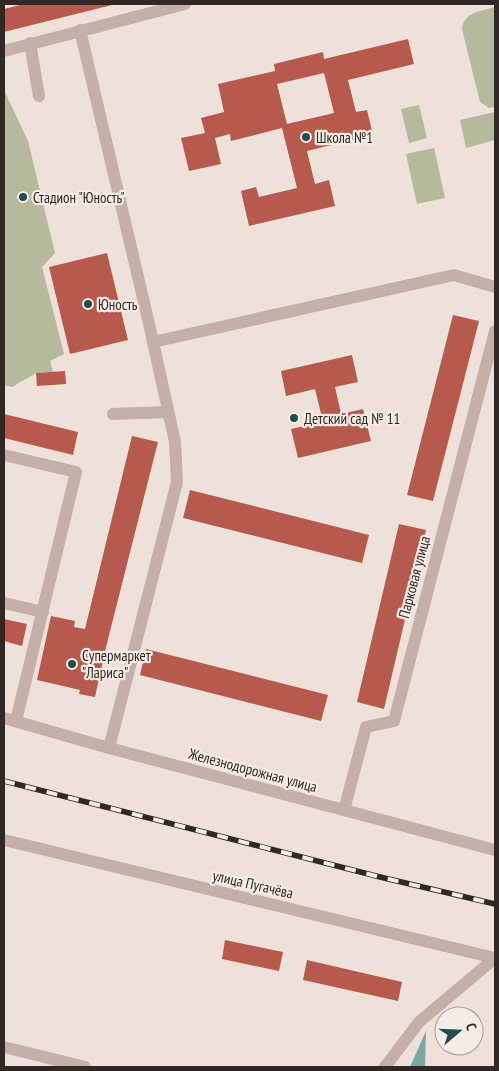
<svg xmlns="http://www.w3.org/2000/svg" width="499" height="1071" font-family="'PT Sans Narrow',sans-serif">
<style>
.green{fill:#b4ba9b}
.water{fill:#7ca7a3}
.building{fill:#b75a4e;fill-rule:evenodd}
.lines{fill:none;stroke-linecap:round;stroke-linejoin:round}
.minor{stroke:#c4b0a7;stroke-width:12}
.rail-casing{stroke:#312826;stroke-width:5.5}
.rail{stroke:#f6ece5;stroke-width:4;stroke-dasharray:11;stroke-linecap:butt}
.poi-dot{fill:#214d4b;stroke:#f6ece5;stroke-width:2}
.labels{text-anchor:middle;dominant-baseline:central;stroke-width:4.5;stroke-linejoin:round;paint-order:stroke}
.poi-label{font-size:15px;fill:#312826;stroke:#f6ece5;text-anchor:start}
.street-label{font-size:15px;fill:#312826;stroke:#f6ece5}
</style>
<rect width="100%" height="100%" fill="#ede1d9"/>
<g class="green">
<path d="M495,7v100l-6,1 -9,-6 -18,-73c2,-17 19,-18 33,-22z"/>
<polygon points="4,90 28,141 55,253 42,267 64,354 50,361 53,372 36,373 12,387 4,385"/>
<polygon points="419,105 427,138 409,143 401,109"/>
<polygon points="495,112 495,140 466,148 460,120"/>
<polygon points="434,148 445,198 417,204 406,154"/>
</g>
<polygon class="water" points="426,1031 425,1067 410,1067"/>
<g class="building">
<polygon points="24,4 116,4 4,32 4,9"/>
<path d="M408,39l6,25 -66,16 8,32 11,-2 6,25 -66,16 8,33 14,-4 6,26 -86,20 -8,-35 15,-4 3,10 38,-9 -15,-60 -51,13 -1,-7 -15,4 6,26 -32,7 -8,-33 24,-5 -4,-15 23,-6 -6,-28 57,-13 -1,-7 49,-12 1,7zM324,73l10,40 -47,11 -10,-40z"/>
<polygon points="107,253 128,340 70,354 49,267"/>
<polygon points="453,315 479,321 433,501 407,495"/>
<polygon points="352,355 358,382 335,387 341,414 363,409 371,441 298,458 291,429 323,422 315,389 286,396 281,371"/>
<polygon points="65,371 66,384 37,386 36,373"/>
<polygon points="4,414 78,432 73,455 4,438"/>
<polygon points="132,436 158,442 106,647 95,697 79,694 80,690 37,680 51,616 75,621 74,627 85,629"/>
<polygon points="190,490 369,535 362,563 183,518"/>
<polygon points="399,524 426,530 384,709 357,702"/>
<polygon points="4,619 27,624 22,646 4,641"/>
<polygon points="146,649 328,695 321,721 140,675"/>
<polygon points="225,940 283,952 279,971 222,959"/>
<polygon points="307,960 402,982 398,1001 303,980"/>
</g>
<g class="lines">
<g class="minor">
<polyline points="80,30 150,328 175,442 177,482 109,748"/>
<polyline points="30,43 39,96"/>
<polyline points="4,51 185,4"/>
<polyline points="153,342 454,275 495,287"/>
<polyline points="113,414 168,412"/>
<polyline points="4,455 76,472 16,721"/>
<polyline points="4,603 43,612"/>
<polyline points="4,718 109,748 495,850"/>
<polyline points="344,810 366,727 394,721 495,331"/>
<polyline points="4,840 495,958"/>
<polyline points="4,1047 85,1067"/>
<polyline points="385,1067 419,1022 495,958"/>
</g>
<g class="rail-casing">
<polyline id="rail" points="4,781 380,877 495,904"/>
</g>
<use href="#rail" class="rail"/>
</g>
<g class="poi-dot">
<circle cx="306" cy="137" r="5"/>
<circle cx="23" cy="197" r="5"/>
<circle cx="88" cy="304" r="5"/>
<circle cx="294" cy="418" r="5"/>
<circle cx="72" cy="664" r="5"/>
</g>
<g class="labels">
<g class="poi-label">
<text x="316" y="137">Школа №1</text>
<text x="33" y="197">Стадион "Юность"</text>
<text x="98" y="304">Юность</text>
<text x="304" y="418">Детский сад № 11</text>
<text x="82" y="655">Супермаркет<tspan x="82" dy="17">"Лариса"</tspan></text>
</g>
<g class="street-label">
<text transform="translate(414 577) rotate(-75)">Парковая улица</text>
<text transform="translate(253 770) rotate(15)">Железнодорожная улица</text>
<text transform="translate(253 884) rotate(13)">улица Пугачёва</text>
</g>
</g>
<rect width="499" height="1071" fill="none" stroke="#312826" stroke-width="10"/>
<g transform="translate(459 1031) rotate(71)"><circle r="24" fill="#f6ece5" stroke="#a79e99"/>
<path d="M0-4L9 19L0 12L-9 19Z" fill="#214d4b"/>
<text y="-8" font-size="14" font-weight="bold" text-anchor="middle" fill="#312826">С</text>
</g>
</svg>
